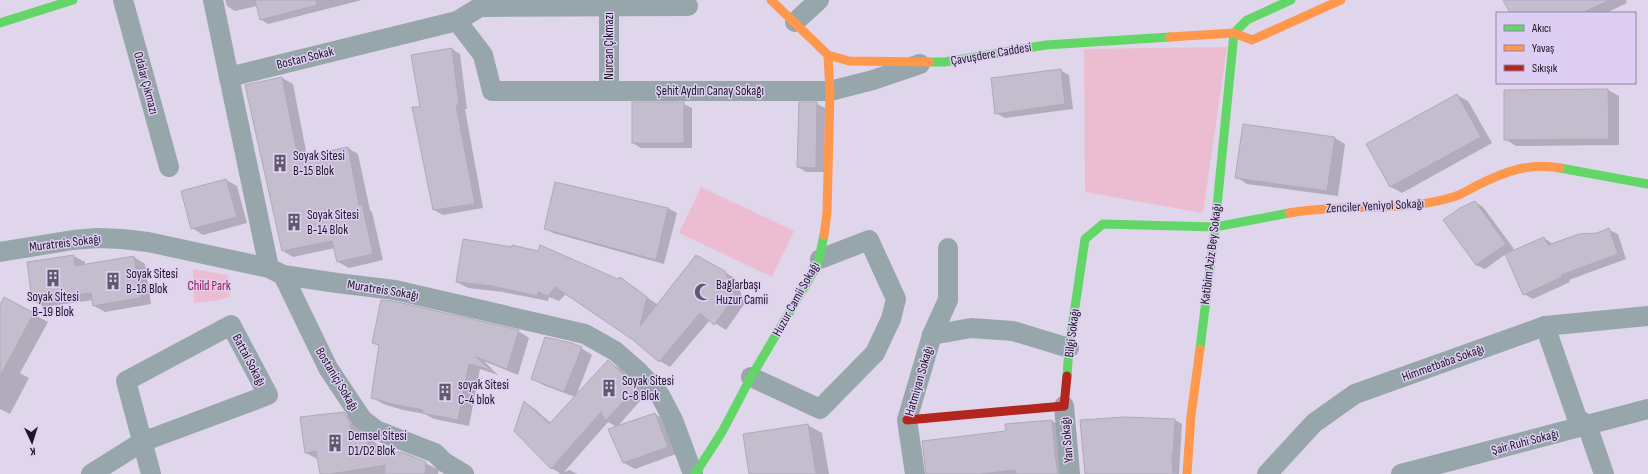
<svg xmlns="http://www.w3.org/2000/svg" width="1648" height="474" font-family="'Sofia Sans Condensed',sans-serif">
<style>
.green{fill:#ecbdd0}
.shadow{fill:#0003;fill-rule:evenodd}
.building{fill:#c4bdcd;stroke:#b0a9b9}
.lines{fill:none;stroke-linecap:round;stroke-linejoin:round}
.street{stroke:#97a6ab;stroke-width:20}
.fast{stroke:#63d668;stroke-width:9}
.slow{stroke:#ff974d;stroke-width:9}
.jam{stroke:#b3261e;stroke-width:9}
.labels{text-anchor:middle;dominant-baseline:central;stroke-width:3;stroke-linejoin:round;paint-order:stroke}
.street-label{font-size:13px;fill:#1d1724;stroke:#decef4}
.poi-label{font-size:13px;fill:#1d1724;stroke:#decef4;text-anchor:start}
.park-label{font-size:13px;fill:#951c49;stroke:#decef4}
</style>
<rect width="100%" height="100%" fill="#dfd6ec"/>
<g class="green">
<polygon points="1227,47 1203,213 1085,192 1084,49"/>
<polygon points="701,187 794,231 772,277 679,233"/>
<polygon points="193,269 228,275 230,297 213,301 194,303"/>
</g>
<g class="shadow">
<polygon points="225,0 362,0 268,24 260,19 257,6 235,11 227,6"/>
<polygon points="1504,0 1626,0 1627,3 1606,13 1511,13"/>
<polygon points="452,49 460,54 467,109 465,109 483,208 443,215 434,210"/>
<polygon points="1060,70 1069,75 1073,109 1005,118 996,113"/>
<polygon points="282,78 293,84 307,156 348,148 358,154 370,210 372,212 383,260 349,268 338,262 335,248 293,257 283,251"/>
<polygon points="1608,90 1619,96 1619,145 1516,146 1505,139"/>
<polygon points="1457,95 1468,101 1492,143 1402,193 1391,187 1367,144"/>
<polygon points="684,104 692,108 692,148 641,148 633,143"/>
<polygon points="817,104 825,108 824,172 806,172 798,167"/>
<polygon points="1335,138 1345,144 1338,196 1247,184 1236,177"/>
<polygon points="226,180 237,186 247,223 203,235 192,228 182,191"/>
<polygon points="556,183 668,208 677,213 664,264 553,233 545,228"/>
<polygon points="1475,202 1483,207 1514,249 1508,253 1544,238 1553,244 1609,230 1618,234 1626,259 1569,280 1570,282 1533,299 1524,294 1506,254 1485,269 1476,265"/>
<polygon points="74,256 85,262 85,265 134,257 145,264 151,304 105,312 94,306 93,300 44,307 33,301"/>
<polygon points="696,256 735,278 745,303 726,330 710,320 670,367 660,361 625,333 566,294 559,301 549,297 548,301 503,292 468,288 457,282 619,280 620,278 658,305"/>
<polygon points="0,307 33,314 48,322 20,373 29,378 10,414 0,409"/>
<polygon points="518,331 529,338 518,375 484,361 498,375 480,369 469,426 434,419 425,414 403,410 383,404 372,397 380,346 373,343"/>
<path d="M581,348l11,7 -16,41 32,-34 11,6 28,25 -30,34 -9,-5 -44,50 6,-2 7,4h-19l2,-1 -9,-5 -27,-66 11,7 16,14 24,-26 -32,-12 -11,-7zM533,409l20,18 -1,1 -19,-17z"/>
<polygon points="343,413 357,421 364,431 364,436 379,445 380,454 425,463 439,470 438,474 321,474 319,460 306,453"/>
<polygon points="655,414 666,420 679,453 635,469 624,463 610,429"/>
<polygon points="1175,420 1182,424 1179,474 1085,474"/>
<polygon points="1052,421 1060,425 1065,474 927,474 1007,432"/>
<polygon points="808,425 822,433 829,474 751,474 744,435"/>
</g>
<g class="building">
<polygon points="255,0 316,0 317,5 260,20"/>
<polygon points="1503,0 1610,0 1582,13 1510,13"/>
<polygon points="452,48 459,105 456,105 475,204 433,210 412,107 420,107 411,55"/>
<polygon points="1061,69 1065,104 995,114 991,78"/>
<polygon points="282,77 298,157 348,147 359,205 362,204 373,254 337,262 332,241 282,251 245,85"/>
<polygon points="1608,89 1609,139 1504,140 1504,90"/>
<polygon points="1457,94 1481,137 1390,187 1366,144"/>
<rect x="632" y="102" width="52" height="41"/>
<polygon points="799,102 817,102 816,168 797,167"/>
<polygon points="1243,124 1335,137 1327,191 1235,178"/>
<polygon points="226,179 237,217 191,229 181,191"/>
<polygon points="555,182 668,208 656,260 544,229"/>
<polygon points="1475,201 1506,244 1476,265 1443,220 1460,208"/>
<polygon points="1609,228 1618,254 1561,275 1562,277 1523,295 1505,254 1544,237 1548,245 1579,234 1597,233"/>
<polygon points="463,239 512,247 512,245 538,251 540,245 618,279 620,277 647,297 640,326 696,255 725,271 735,296 714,325 700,313 659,362 633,340 555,287 548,296 538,292 537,296 492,286 456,282"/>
<polygon points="74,255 75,266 134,256 141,298 93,306 91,293 32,301 27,262"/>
<polygon points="4,297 34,313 0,376 0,305"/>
<polygon points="381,300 393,301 519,330 507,369 476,357 491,370 469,364 458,420 422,413 423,410 392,404 371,398 379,345 372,343"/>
<polygon points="545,337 572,343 582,347 564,392 531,379"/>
<polygon points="608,360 637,387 605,421 601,412 551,469 514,431 524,401 549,424"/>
<polygon points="344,412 350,422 352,435 362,434 366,437 369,453 402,452 426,462 425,474 385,474 385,465 331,474 320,474 316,451 305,453 300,417"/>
<polygon points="655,413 668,447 623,463 608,429"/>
<polygon points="1125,417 1175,419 1173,455 1172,455 1173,474 1085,474 1080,420"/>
<polygon points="1052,420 1055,454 1058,474 1016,474 1015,470 981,474 926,474 922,441 1006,431 1005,424"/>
<polygon points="808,424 816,474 749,474 743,434"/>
</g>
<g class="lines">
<g class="street">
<polyline points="123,0 169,167"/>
<polyline points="213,0 229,77 457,21 480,7 688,6"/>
<polyline points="609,0 609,91"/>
<polyline points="457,21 483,55 492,91 830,91 873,80 920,64"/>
<polyline points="795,22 819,0"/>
<polyline points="229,77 269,268"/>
<polyline points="0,252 73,240 97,238 122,239 148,242 269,268 283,275 337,283 395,290 585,334 615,351 638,371 660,395 673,420 693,474"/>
<polyline points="283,275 328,368 362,419 376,430 435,453 444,462 464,474"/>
<polyline points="1545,326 1577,418 1587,425 1604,474"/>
<polyline points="932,335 971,328 1013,331 1069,348"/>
<polyline points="751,377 820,409 875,353 891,319 896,299 869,240 820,259"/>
<polyline points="1064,406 1070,474"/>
<polyline points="91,474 142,442 268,395 231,325 126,381 151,474"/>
<polyline points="915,474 907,420 932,335 948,300 948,248"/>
<polyline points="1267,474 1314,423 1355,394 1545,326 1648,316"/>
<polyline points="1401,474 1648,409"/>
</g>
<g class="fast">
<polyline points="0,23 73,0"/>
<polyline points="1234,33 1247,20 1291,0"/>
<polyline points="929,62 945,62 1046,45 1170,37"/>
<polyline points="1560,168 1648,184"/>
<polyline points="1200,349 1215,227 1234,33"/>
<polyline points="1067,376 1069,348 1085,239 1103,224 1215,227 1289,213"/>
<polyline points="695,474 722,432 751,377 818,264 824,235"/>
</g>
<g class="slow">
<polyline points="771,0 828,55 849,61 929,62"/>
<polyline points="1170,37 1234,33 1252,40 1341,0"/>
<path d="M1289,213c54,-10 113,0 164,-16 8,-2 17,-8 25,-12 26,-13 52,-23 82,-17"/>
<polyline points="824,235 827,213 830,91 828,55"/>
<polyline points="1187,474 1191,416 1200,349"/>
</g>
<polyline class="jam" points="907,420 1064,406 1067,376"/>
</g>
<defs>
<g id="building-bare" transform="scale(1.38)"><path d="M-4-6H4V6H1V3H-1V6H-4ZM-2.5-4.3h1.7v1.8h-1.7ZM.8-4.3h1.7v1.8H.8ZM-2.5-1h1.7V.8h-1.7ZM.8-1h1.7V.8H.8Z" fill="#615a6a" stroke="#decef4" stroke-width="2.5" paint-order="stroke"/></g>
<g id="mosque-bare" transform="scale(1.38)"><path d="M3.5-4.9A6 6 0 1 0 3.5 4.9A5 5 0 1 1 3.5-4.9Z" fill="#615a6a" stroke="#decef4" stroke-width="2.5" paint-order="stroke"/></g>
</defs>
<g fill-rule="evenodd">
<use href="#building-bare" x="280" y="163"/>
<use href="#building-bare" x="294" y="222"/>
<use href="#building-bare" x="53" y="278"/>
<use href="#building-bare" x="113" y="281"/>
<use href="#mosque-bare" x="703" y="292"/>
<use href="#building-bare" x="609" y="388"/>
<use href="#building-bare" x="445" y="392"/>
<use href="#building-bare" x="335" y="443"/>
</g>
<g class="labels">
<g class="street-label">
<text transform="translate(609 46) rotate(-90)">Nurcan Çıkmazı</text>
<text transform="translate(991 54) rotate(-10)">Çavuşdere Caddesi</text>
<text transform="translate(305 58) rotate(-14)">Bostan Sokak</text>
<text transform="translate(146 83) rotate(75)">Odalar Çıkmazı</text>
<text x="710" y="91">Şehit Aydın Canay Sokağı</text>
<text transform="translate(1375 206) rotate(-3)">Zenciler Yeniyol Sokağı</text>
<text transform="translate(65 243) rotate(-7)">Muratreis Sokağı</text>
<text transform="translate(1211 254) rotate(-83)">Katibim Aziz Bey Sokağı</text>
<text transform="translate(383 290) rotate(9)">Muratreis Sokağı</text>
<text transform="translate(796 299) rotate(-61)">Huzur Camii Sokağı</text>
<text transform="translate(1072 333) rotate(-83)">Bilgi Sokağı</text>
<text transform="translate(249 360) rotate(62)">Battal Sokağı</text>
<text transform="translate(1443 363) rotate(-20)">Himmetbaba Sokağı</text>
<text transform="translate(337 379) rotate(59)">Bostaniçi Sokağı</text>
<text transform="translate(919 381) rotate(-74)">Hatmiyan Sokağı</text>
<text transform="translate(1067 440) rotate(-95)">Yan Sokağı</text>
<text transform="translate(1525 442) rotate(-15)">Şair Ruhi Sokağı</text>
</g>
<g class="poi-label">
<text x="293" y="156">Soyak Sitesi<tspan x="293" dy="15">B-15 Blok</tspan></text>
<text x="307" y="215">Soyak Sitesi<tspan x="307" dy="15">B-14 Blok</tspan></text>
<text x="126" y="274">Soyak Sitesi<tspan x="126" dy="15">B-18 Blok</tspan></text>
<text x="716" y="285">Bağlarbaşı<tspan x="716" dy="15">Huzur Camii</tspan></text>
<text x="53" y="297" text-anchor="middle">Soyak Sİtesi<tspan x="53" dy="15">B-19 Blok</tspan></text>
<text x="622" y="381">Soyak Sitesi<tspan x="622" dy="15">C-8 Blok</tspan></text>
<text x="458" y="385">soyak Sitesi<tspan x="458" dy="15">C-4 blok</tspan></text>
<text x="348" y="436">Demsel Sİtesi<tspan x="348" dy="15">D1/D2 Blok</tspan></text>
</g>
<g class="park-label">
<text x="209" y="286">Child Park</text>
</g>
</g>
<rect x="1496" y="12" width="140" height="72" fill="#decef4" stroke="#9185a1"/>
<rect x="1504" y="25" width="20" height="6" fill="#63d668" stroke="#9185a1"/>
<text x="1532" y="32" font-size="12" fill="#1d1724">Akıcı</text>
<rect x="1504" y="45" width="20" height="6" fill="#ff974d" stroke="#9185a1"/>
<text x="1532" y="52" font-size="12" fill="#1d1724">Yavaş</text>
<rect x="1504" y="65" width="20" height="6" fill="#b3261e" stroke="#9185a1"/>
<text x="1532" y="72" font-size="12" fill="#1d1724">Sıkışık</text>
<g transform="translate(32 442) rotate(176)" stroke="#decef4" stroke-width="3" paint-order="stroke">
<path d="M0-3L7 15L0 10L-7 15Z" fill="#1d1724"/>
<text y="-6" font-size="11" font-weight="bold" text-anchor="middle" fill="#1d1724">K</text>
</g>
</svg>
